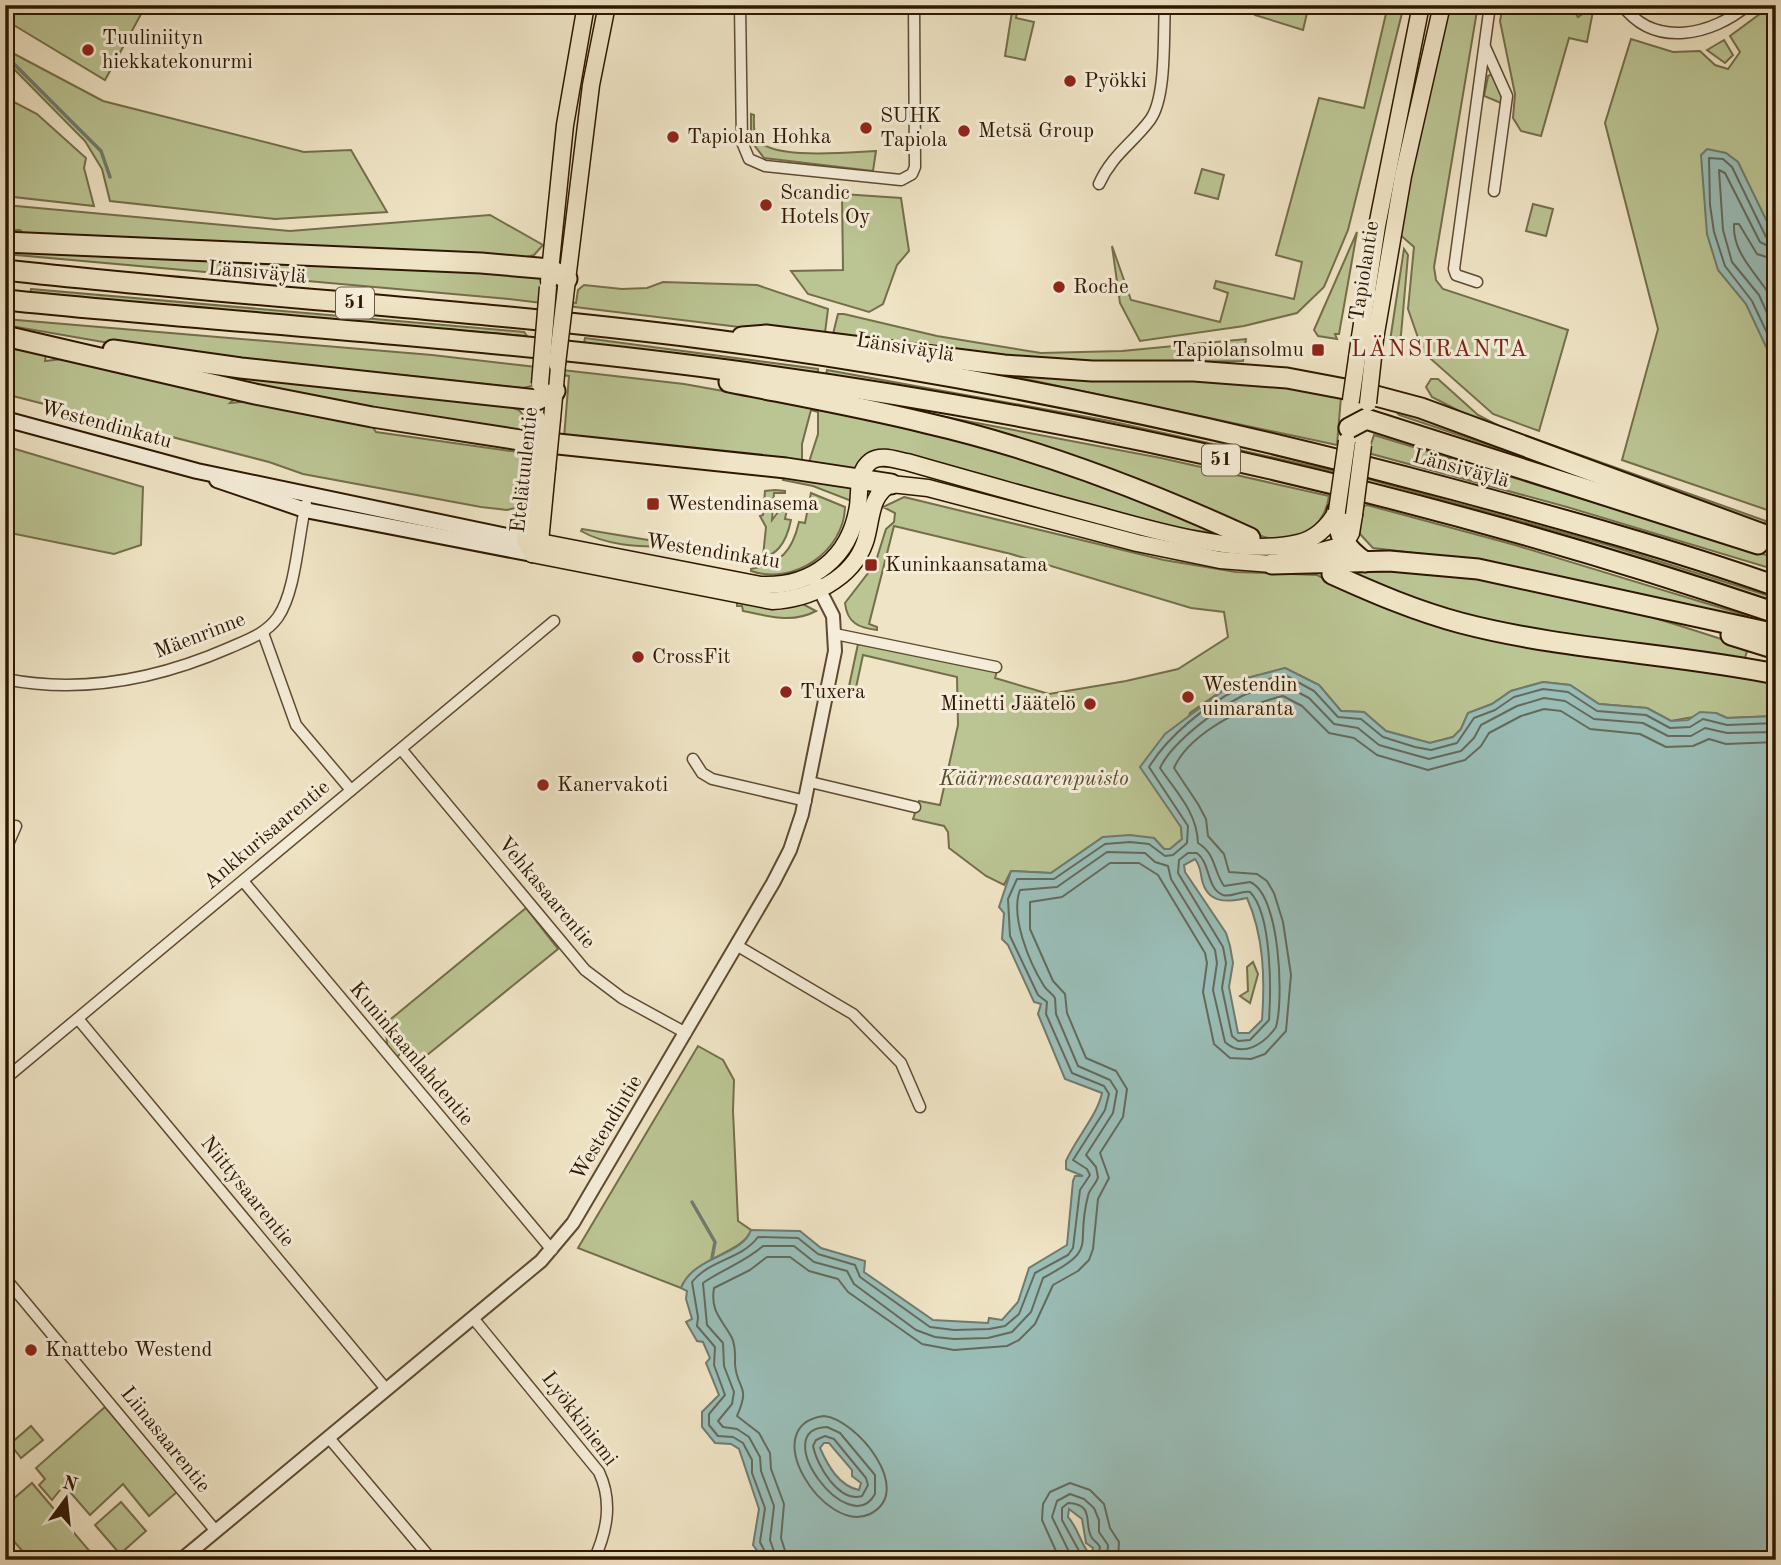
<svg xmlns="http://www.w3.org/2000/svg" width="1781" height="1565" font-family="'Old Standard TT',serif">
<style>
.green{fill:#bbc493;stroke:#746e4a;stroke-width:2;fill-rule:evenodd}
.water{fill:#9abeb8;stroke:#6f7b6e;stroke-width:2;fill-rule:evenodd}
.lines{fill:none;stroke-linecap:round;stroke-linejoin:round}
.shore{stroke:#646a5c;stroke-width:2}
.stream{stroke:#6f7b6e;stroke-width:3.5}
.minor-casing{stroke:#5e4a31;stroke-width:13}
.tertiary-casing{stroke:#5e4a31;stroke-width:16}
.secondary-casing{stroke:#2e1700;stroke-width:18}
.primary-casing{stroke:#2e1700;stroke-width:19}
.motorway-casing{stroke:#2e1700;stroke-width:23}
.minor{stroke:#f5edd9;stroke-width:10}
.tertiary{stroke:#f5edd9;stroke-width:12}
.secondary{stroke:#f5edd9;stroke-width:14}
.primary{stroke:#efe4c5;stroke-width:16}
.motorway{stroke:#efe4c5;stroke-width:19}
.primary-bridge-casing{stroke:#2e1700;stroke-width:19;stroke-linecap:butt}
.primary-bridge{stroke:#efe4c5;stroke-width:16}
.poi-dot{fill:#8f2418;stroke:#f5edd9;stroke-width:2.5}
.labels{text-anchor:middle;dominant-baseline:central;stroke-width:6;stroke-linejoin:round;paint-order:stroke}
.shield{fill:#f5edd9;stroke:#6a5741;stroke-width:2}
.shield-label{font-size:19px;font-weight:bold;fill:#2e1700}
.poi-label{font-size:21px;fill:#2e1700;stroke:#f5edd9;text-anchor:start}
.street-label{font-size:21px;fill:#2e1700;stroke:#f5edd9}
.park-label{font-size:21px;font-style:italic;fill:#584b2c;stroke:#f5edd9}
.neighbourhood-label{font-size:23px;letter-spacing:2px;fill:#7a1f14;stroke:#f5edd9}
</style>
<rect width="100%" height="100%" fill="#efe4c5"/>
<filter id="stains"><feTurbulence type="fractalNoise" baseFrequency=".00286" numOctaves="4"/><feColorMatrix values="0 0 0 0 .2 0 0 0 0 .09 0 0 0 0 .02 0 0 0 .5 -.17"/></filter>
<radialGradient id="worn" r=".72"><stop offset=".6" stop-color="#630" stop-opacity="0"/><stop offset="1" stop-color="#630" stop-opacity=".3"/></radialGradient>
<g class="green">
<polygon points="16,5 146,5 105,80 7,21"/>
<polygon points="1013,5 1018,6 1016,18 1034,22 1025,60 1005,56"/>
<polygon points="1256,5 1309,5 1303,30 1255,15"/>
<polygon points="1388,5 1404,5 1348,230 1324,287 1297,313 1244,326 1140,341 1120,303 1112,246 1131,300 1220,322 1228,293 1214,288 1216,281 1294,299 1302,262 1276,255 1319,98 1364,108"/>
<polygon points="1450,5 1478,5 1434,267 1436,280 1443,289 1568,330 1539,431 1493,414 1423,352 1408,309 1414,247 1398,233"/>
<polygon points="1503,5 1570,5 1578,17 1594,6 1587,42 1569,38 1541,136 1521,131 1513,118 1515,94 1500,21"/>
<polygon points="1772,5 1776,5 1776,513 1622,460 1658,329 1605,123 1631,39 1673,52 1700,51 1715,65 1728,69 1740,52 1730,36"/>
<polygon points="1724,40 1733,55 1725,63 1707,50"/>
<polygon points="5,49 103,101 304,152 351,150 387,212 275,219 110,201 102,169 85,141 5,60"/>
<polygon points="1492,74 1502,91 1501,103 1484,96 1488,76"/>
<polygon points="5,78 9,81 8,99 37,114 86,158 84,168 94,206 5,196"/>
<path d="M751,114l3,1c0,7 -1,16 2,22 11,24 94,15 120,14l-3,20 -109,-13 -13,-17z"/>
<polygon points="1202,169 1224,175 1218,199 1195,193"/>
<polygon points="842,194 901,198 909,251 897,265 883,304 869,312 808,294 791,271 843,270"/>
<polygon points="1533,204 1553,209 1546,236 1526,231"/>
<polygon points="5,205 290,231 490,215 543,245 534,255 524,258 24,234 20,230 5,230"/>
<polygon points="1357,232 1339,334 1335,334 1337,339 1318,336 1314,330"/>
<polygon points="5,246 524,271 541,278 542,299 576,303 578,290 584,285 622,289 647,288 663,282 757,285 828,309 825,333 833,334 838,314 844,314 937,336 1041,353 1122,351 1246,339 1243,361 1106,363 954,353 509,299 5,254"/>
<polygon points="1404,249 1408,255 1401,335 1395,344 1390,341"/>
<polygon points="31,289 524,332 527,336 30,294"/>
<path d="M5,319l427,36 252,29 123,22 223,51 205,79 -66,-9 -278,-76 -21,1 -15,17 -331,-33 -382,-73 357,40 20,7 10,12 35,16 5,-62 -35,-4 -2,14 -10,2 -122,-13h-24l-267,-32 -104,-18zM811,410l7,2v22l-9,28 -7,-1v-17z"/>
<polygon points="585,338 818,369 818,373 584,343"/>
<polygon points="5,347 46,355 45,361 62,359 236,397 230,403 251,401 372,426 376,432 525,453 521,504 519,507 507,510 481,507 303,474 269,462 5,394"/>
<polygon points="973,368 1213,376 1388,404 1598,482 1399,415 1393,408 1341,397 1337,445"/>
<polygon points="827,370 1110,421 1333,471 1332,476 826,375"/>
<polygon points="1431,379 1438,379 1478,415 1501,427 1766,521 1762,524 1465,414 1432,397 1426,387"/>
<path d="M903,409l258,49 168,38c-4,30 -30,49 -61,42 -25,-6 -48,-25 -72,-33 -98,-32 -196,-64 -293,-96z"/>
<polygon points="1374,435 1776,558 1776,570 1567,507 1368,453"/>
<polygon points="5,446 143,487 141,545 114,554 5,532"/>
<polygon points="783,476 851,486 854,502 813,486 783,480"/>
<polygon points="1365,478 1604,544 1776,598 1776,603 1364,483"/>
<path d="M775,490l10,1v2h-11l-2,27 12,-16h4l-3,15 6,1c-5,24 -14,37 -39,41l-4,-6 15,1 3,-29 -6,-11 3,-1 2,-24z"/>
<path d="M811,493l34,14c-1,44 -51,79 -94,64v-2c30,-6 41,-17 48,-47l6,1z"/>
<path d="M904,497l260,63 72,12 81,3 37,18 422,90v33l-49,2 -11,-5 -45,8 -24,-13 -48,-4 -29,-19 -27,-3 -32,9 -19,13 -24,9 -7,16 -8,8 -23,6 -44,-12 -22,-19 -23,-1 -22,-26 -34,-17 -49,13 -46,32 -30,81 21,33 1,12 -12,10h-6l-10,-11 -51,-1 -52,36 -40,-2 -7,14 -18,-9 -37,-28 -1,-16 -4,-6 -31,-7 6,-18 21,4 18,-80 -1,-48 -94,-22 -9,42 -6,-6 10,-47 139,27 -2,7 54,16 77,-13 52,-12 50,-32 -4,-25 -33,-4 -180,-54 -117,-28 -25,98 8,3v3c-18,-2 -30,-7 -32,-27l30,-39 11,-35 8,-7 1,-9 -12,-6z"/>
<polygon points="1367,505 1515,545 1748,616 1749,621 1490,562 1373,548 1360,534 1361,507"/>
<path d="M582,529l114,19 1,1 -3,3c-6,-1 -11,-4 -16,-5 -33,-1 -67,1 -97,-16z"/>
<path d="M1387,571c122,1 246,38 361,77l-4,13 -269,-40 -130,-48z"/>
<path d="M737,601l64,2 15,8c-24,13 -48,5 -73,0l-1,-5h-5z"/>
<polygon points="526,908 558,949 416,1064 409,1054 402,1052 397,1057 387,1046 386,1023"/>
<polygon points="1253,962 1258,974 1250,1003 1240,996 1248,991 1247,967"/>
<path d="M698,1046l25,14 11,20 -1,31 5,110 13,9c-8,24 -58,27 -70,58l-103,-40z"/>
<polygon points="105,1407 177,1492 149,1516 123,1484 90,1515 64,1485 52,1500 39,1485 45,1479 36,1468"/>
<polygon points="31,1426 43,1440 21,1458 10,1444"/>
<polygon points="32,1483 97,1560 30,1560 5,1531 5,1506"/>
<polygon points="121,1502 146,1531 120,1554 95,1525"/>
</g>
<g class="water">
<polygon points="1707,149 1726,153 1738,162 1776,240 1776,368 1746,304 1718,270 1707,234 1701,155"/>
<path d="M1285,668l34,17 22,26 23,1 22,19 44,12 23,-6 8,-8 7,-16 24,-9 19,-13 32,-9 27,3 29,19 48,4 24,13 17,-1 12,-8 16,1 11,5 49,-2v844h-1012l-11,-15 6,-36 -20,-60 -8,-5 -16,-1 -13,-16v-15l17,-17 -13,-32 4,-5 -7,-16 -6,-1 -11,-19 6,-3 -6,-20 1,-8 -6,-3c13,-33 61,-31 70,-58l49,1 21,17 44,13 -1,11 69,48 55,3 1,-5 13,2 16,-18 11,-34 38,-23 6,-64 2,-5h8l-17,-7v-8c10,-23 31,-45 36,-68l-37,-14 -27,-65 3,-10 -7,-2 -26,-57 -6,-6 2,-26 -5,-6 12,-36 40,2 52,-36 27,-2 24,3 10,11h6l12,-10 -1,-12 -41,-60 25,-33 71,-53zM1195,859c6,8 5,12 7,21 6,25 27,22 45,18 17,38 18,81 15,122l-13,13h-11l-9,-46 4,-24 -3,-17 -4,-13 -41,-61 -1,-7zM824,1443h5l23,27v6l9,7 -2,7c-20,-4 -31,-24 -39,-42zM1069,1509l13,10 4,24 7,5 -2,8c-11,-12 -12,-27 -23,-39z"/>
</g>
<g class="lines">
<g class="shore">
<polyline points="1776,241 1766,237 1732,167 1723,159 1709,158 1710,205 1714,232 1725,266 1752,301 1776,352"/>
<polyline points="1776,250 1760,242 1725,173 1719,170 1723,230 1732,262 1759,295 1776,333"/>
<path d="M1776,260l-19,-6 -18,-30h-5c-2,33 29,54 42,82"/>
<path d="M1197,853c14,11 9,35 26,42 8,3 18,-5 27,-3 22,22 21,98 19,128l-19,20 -12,1 -6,-5 -10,-48 4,-25 -3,-16 -45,-74 1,-13 9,-7z"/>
<path d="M824,1416c32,3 92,75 46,98 -45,22 -116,-89 -46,-98z"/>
<path d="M827,1427l13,6 35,42v19c-26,48 -109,-65 -48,-67z"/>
<path d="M825,1436l9,3 32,39 2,7 -6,11c-23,7 -45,-30 -49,-50l3,-6z"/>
<path d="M769,1560l-9,-18 5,-34 -13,-35v-13l-9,-17 -10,-6 -15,-1 -9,-11v-11l16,-19 -11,-30 1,-18 -18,-21 1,-9 -6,-35c17,-22 50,-23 66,-45l40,1 20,16 37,11 5,12 70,50 24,3 35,-1 16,-3 14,-12 16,-41 33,-18 5,-7 7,-58 10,-15 -3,-6 -14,-9 32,-50 4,-16 -5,-8 -32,-13 -26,-59 1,-12 -9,-7 -28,-59 -2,-37 9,-20h37l51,-35 25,-2 19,2 16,12 8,-1 14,-12 1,-17 -39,-59c19,-31 57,-62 89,-78 13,-7 32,-10 47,-14l29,16 24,26 23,2 22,18 32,10 16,3 26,-7 17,-25 21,-8 19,-13 29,-8 25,3 29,19 49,4 24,13 20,-1 13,-8 24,6 49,-2"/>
<path d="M777,1560l-7,-20 4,-34 -13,-35 -1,-14 -11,-20 -12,-8 -14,-2 -5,-6 14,-17 2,-12 -10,-26 -1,-23 -16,-18 -4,-42c20,-14 42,-21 60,-37h31l20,16 33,9 7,13 62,46 19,7 19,2 34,-1 24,-6 19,-20 12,-34c58,-31 31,-29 45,-82 1,-7 8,-11 10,-19l-2,-10 -10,-12 27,-42 4,-22 -7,-11 -32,-14 -22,-52 -1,-16c-3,-5 -8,-7 -11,-12 -15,-24 -34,-70 -24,-96l37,-3 50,-35 38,1 10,9 13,4 3,13 44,71 2,13 -4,27 12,52c18,17 40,1 51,-15 8,-28 4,-133 -26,-145l-26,4c-11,-16 -8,-32 -26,-43 -1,-31 -22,-51 -38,-75 12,-26 57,-59 82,-72 12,-6 29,-8 42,-11l25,13 25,26 24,4 21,17 50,14 32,-8 13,-13 7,-13 36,-19 27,-8 21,3 29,18 49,4 25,13h23l14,-8 22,5 49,-1"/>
<path d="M788,1560l-7,-22 3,-34 -13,-35 -1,-16 -11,-20 -22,-17c14,-32 0,-25 -2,-52 0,-9 1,-17 -3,-26 -10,-19 -22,-26 -18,-50l36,-18 17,-13h23l19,14 29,8 10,13 74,52 32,6 53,-4 12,-6 16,-16 18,-39 25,-14 11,-11 4,-11 5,-50 11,-21 -9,-25 23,-36 4,-28 -11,-18 -30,-13 -19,-45 -2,-19 -12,-13 -23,-52v-27l32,-5 48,-34h29l19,12 47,78 2,10 -4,29 11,52 16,14 21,1 14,-5 21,-23 5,-56 -8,-53 -9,-29 -7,-12 -10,-7 -28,-2 -5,-18 -16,-18 -2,-17 -8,-15 -24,-36c15,-35 74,-64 109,-72l19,10 27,27 25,5 23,17 51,15 37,-10 16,-14 8,-13 32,-17 23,-7 17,2 29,18 50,5 26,13 27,-1 16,-7 17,5 50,-2"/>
<polyline points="1060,1560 1042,1520 1043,1504 1050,1492 1070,1483 1090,1490 1104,1504 1110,1528 1119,1542 1118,1560"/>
<polyline points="1073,1560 1052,1517 1057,1501 1070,1494 1084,1499 1094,1508 1099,1520 1099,1532 1108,1545 1107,1560"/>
<path d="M1084,1560l-22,-40v-12l6,-5c28,1 15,22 24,35 2,3 6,5 8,9l-3,13"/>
</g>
<g class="stream">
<polyline points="5,55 101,151 110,177"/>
<polyline points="692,1202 715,1242 712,1258"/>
</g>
<g class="minor-casing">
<g id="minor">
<polyline points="740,5 742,142 749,159 765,166 901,180 912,174 915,167 914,5"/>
<path d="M1622,5c33,44 90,30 126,0"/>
<polyline points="1485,47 1507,96 1494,191"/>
<path d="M1099,184c13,-29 33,-40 51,-64 17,-23 13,-86 15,-115"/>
<polyline points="1477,282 1456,275 1454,269 1490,5"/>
<polyline points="263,633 296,725 351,790"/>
<polyline points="835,634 996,667"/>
<path d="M5,679c76,15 153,0 224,-31 18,-8 37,-14 49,-31 18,-26 20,-81 28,-113"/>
<polyline points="401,749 585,970 622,998 686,1033"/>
<polyline points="693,759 702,773 712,779 806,801"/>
<polyline points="810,782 915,807"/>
<polyline points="5,851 16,826"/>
<polyline points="243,881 552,1250"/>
<polyline points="736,945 853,1014 901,1063 920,1107"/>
<polyline points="79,1020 386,1389"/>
<polyline points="5,1079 554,621"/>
<polyline points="5,1278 215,1530"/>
<path d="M473,1318l126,154c14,30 8,59 -5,88"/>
<polyline points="329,1438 432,1560"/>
</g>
</g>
<g class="tertiary-casing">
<polyline id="tertiary" points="181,1560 541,1261 573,1223 773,883 790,850 802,814 835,651 833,616 815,581"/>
</g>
<g class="secondary-casing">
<g id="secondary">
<polyline points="5,419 197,471 535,542"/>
<polyline points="217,480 305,510 532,554"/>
</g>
</g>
<g class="primary-casing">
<g id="primary">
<polyline points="549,281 565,125 586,5"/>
<polyline points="566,288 591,85 607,5"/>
<polyline points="1360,337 1377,226 1421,5"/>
<polyline points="1375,339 1403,176 1442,5"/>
<polyline points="552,419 557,364"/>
<polyline points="532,468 525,540 532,554"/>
<path d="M540,542l221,43c51,2 89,-27 97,-79 2,-15 -1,-35 13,-45 10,-7 25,-1 36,1 63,18 127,36 191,53 55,15 143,42 200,28 18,-4 30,-16 39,-32"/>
<polyline points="536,549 540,542 547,469"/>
<path d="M532,554l240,47c37,-2 80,-21 93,-59 7,-21 4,-47 26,-58l37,4 209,55 83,17 52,4 72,-19 7,-12 3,-18"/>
</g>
</g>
<g class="motorway-casing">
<g id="motorway">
<polyline points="5,242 481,263 550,269 567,279"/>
<path d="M5,270c231,26 464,39 695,68 254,33 507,85 755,152 107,29 216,59 321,96"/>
<path d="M5,300c241,24 482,38 722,70 355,47 709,128 1049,243"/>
<polyline points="5,336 255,394 372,417 520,440 786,468 891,484"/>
<polyline points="742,337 766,335 1004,365 1092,371 1194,371 1287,378 1361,392 1421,408 1776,539"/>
<polyline points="113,350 241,368 537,400 555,391"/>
<path d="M729,382c65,13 132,25 197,41 113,26 220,67 324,115"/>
<polyline points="1349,428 1366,419 1758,544"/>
<path d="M1337,511c1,25 7,36 28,51"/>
<polyline points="1272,564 1389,561 1478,569 1776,634"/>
<path d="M1332,574c42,19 84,37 129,49 103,27 211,30 315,51"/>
<polyline points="1731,635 1776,649"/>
</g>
</g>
<use href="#minor" class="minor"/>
<use href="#tertiary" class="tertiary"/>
<use href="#secondary" class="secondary"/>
<use href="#primary" class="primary"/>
<use href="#motorway" class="motorway"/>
<g class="primary-bridge-casing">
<g id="primary-bridge">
<polyline points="557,364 566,288"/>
<polyline points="540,384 548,287"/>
<polyline points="1351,400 1360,337"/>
<polyline points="1368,403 1375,339"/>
<polyline points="532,468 537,418"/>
<polyline points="547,469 552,419"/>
<polyline points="1337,511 1347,441"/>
<polyline points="1354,515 1363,445"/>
</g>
</g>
<use href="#primary-bridge" class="primary-bridge"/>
</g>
<g class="poi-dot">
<circle cx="88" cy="50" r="7"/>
<circle cx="1070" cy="81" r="7"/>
<circle cx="866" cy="128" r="7"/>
<circle cx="964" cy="131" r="7"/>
<circle cx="673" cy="137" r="7"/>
<circle cx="766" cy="205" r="7"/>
<circle cx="1059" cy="287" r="7"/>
<rect x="1311" y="343" width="14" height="14" rx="3.5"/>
<rect x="646" y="497" width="14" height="14" rx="3.5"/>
<rect x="864" y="558" width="14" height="14" rx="3.5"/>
<circle cx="638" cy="657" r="7"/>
<circle cx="786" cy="692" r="7"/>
<circle cx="1188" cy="697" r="7"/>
<circle cx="1090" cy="704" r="7"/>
<circle cx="543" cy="785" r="7"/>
<circle cx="31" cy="1350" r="7"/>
</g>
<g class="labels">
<g class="shield">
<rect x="336" y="287.5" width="38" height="31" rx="5"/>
<rect x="1202" y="444.5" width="38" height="31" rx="5"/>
</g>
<g class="shield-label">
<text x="355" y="303">51</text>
<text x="1221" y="460">51</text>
</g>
<g class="poi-label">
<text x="102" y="38">Tuuliniityn<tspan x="102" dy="24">hiekkatekonurmi</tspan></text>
<text x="1084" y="81">Pyökki</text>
<text x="880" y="116">SUHK<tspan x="880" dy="24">Tapiola</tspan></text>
<text x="978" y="131">Metsä Group</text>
<text x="687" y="137">Tapiolan Hohka</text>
<text x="780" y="193">Scandic<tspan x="780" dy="24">Hotels Oy</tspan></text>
<text x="1073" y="287">Roche</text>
<text x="1304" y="350" text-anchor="end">Tapiolansolmu</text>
<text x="667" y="504">Westendinasema</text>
<text x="885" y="565">Kuninkaansatama</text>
<text x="652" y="657">CrossFit</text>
<text x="1202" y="685">Westendin<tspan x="1202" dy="24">uimaranta</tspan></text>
<text x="800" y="692">Tuxera</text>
<text x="1076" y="704" text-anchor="end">Minetti Jäätelö</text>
<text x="557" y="785">Kanervakoti</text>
<text x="45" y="1350">Knattebo Westend</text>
</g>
<g class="street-label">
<text transform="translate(1365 271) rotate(-81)">Tapiolantie</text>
<text transform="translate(257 273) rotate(5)">Länsiväylä</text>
<text transform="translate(905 348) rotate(9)">Länsiväylä</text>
<text transform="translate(106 425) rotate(15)">Westendinkatu</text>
<text transform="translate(1461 469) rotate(15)">Länsiväylä</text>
<text transform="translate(525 470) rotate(-84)">Etelätuulentie</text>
<text transform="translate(713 552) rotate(9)">Westendinkatu</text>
<text transform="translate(200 636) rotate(-21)">Mäenrinne</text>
<text transform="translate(267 835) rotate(-40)">Ankkurisaarentie</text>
<text transform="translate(546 893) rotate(50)">Vehkasaarentie</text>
<text transform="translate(411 1054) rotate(50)">Kuninkaanlahdentie</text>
<text transform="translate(607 1128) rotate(-59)">Westendintie</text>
<text transform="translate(247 1192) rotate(51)">Niittysaarentie</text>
<text transform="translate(579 1419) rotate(53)">Lyökkiniemi</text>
<text transform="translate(165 1440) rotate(51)">Liinasaarentie</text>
</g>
<g class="park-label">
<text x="1034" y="779">Käärmesaarenpuisto</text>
</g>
<g class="neighbourhood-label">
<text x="1440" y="349">LÄNSIRANTA</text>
</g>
</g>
<rect width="1781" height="1565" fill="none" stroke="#efe4c5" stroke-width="28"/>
<rect x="7" y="7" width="1767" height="1551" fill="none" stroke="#2e1700" stroke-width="3.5"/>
<rect x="14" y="14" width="1753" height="1537" fill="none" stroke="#2e1700" stroke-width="2"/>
<g transform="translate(66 1499) rotate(15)" stroke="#f5edd9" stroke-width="5" paint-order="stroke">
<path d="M0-5L12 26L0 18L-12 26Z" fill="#2e1700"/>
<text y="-10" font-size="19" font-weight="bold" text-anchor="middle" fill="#2e1700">N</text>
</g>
<rect width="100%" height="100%" filter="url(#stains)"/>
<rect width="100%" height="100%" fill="url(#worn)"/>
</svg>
